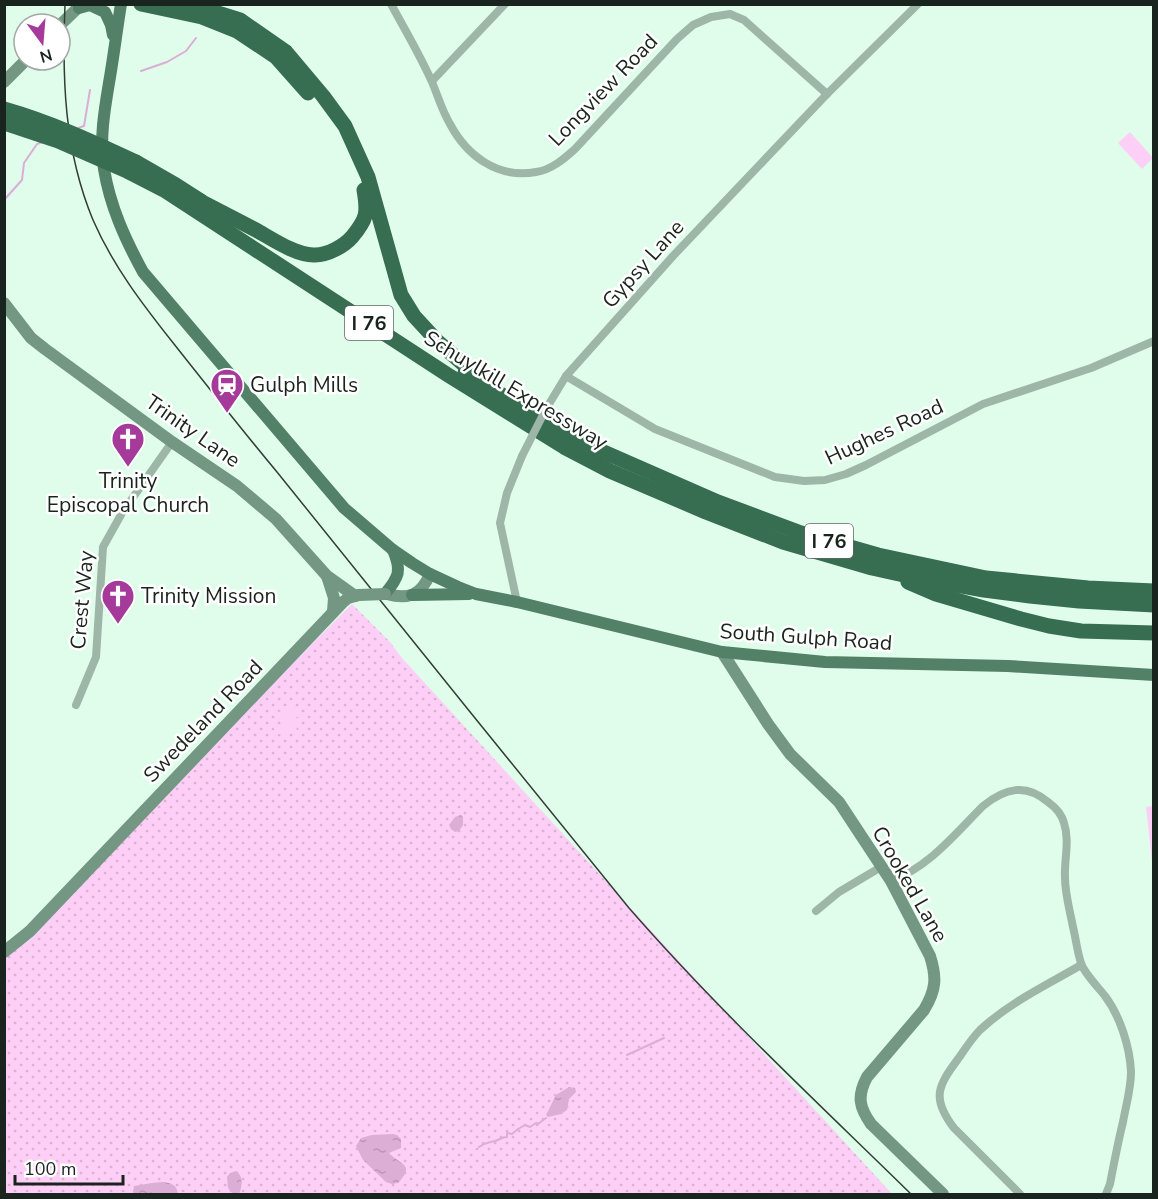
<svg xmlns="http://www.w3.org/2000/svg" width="1158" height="1199" font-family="'Nunito Sans',sans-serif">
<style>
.grass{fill:url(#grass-dots)}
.park{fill:url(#park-tufts)}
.garden{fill:#fecff6}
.water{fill:url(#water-ripples)}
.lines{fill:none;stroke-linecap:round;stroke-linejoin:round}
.stream{stroke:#dcadd5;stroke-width:2}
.street{stroke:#9eb6a7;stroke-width:8}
.secondary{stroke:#739782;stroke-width:12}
.primary{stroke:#538167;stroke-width:12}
.highway{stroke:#376d51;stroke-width:15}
.tram{stroke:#313d36;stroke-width:1.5}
.street-bridge{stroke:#9eb6a7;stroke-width:8}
.secondary-bridge{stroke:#739782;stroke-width:12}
.highway-bridge{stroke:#376d51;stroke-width:15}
.labels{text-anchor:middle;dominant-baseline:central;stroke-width:5;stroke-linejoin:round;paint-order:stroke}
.shield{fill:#fff;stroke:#5f6662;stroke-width:1.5}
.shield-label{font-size:20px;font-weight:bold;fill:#1a241e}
.street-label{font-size:21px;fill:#1a241e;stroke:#fff}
.poi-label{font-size:21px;fill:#1a241e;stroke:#fff;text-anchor:start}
</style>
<defs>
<pattern id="grass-dots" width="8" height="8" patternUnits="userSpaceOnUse" patternTransform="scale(1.5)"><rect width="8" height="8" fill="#fecff6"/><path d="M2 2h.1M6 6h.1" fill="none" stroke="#d9b2d2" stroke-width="1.8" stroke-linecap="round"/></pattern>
<pattern id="park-tufts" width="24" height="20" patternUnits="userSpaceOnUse" patternTransform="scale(1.5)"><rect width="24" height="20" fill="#fecff6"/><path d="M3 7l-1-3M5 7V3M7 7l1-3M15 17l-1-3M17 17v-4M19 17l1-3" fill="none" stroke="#d9b2d2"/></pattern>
<pattern id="water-ripples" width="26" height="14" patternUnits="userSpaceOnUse" patternTransform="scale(1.5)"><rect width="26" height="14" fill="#dcadd5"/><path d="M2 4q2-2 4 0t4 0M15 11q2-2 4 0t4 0" fill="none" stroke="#bc95b6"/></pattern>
</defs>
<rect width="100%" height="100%" fill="#e0fdeb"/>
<polygon class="grass" points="352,604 390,642 402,658 892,1194 5,1194 5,950"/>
<polygon class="park" points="1153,806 1154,806 1153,871 1146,807"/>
<g class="garden">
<polygon points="1130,132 1153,158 1142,169 1118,143"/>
<polygon points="298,706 301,716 281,722 278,712"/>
<polygon points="294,720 297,730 276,735 273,726"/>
</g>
<g class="water">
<polygon points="461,815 463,817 463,825 459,831 455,832 451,829 449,825 455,817"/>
<polygon points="569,1087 575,1088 576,1092 569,1099 567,1110 561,1114 548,1117 546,1115 556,1095"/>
<path d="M393,1134l4,1 4,4v9l-12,5c11,12 27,11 9,30l-6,1 -6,-2 -23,-22 -7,-14 5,-8 11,-3z"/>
<path d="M236,1171c8,5 6,16 3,23h-6l-5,-6 -1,-11 3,-4z"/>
<path d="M163,1182c8,1 14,3 15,12h-44l-1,-2 1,-6 18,-3z"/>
</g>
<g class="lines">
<g class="stream">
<polyline points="141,71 167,62 186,51 196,38"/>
<polyline points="78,128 84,126 90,90"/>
<polyline points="4,200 22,180 24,163 37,144 43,142"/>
<polyline points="627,1055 664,1038"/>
<path d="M479,1147c6,-5 9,-4 16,-6 4,-1 7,-4 12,-4v-4l5,1 6,-5 7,-4 5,2 6,-4 2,1 8,-6"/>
</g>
<g class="street">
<path d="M391,4c14,26 29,51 41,78 6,14 10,29 18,42 17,32 48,55 86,48 15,-2 28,-13 39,-23l102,-110 16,-14 18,-8 19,-3 14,6 83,74"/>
<polyline points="432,81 505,4"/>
<polyline points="566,376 655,429 775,477 804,481 825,480 846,474 866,465 983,404 1091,368 1154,341"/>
<polyline points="546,409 566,376 673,256 827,94 918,4"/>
<polyline points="517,602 500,523 507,493 522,456"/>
<polyline points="76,705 96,657 103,547 122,513 172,442"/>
<path d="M891,881c38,-14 64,-47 92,-75 22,-18 43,-23 65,-4 7,5 14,13 16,21 6,18 0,37 1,55 0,16 5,33 8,49 3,12 4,24 8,36 3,10 17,24 24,33 15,20 25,51 26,76 0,17 -5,33 -8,50 -5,20 -9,41 -13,62l-4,10"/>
<polyline points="816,911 839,892 881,867"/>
<path d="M1020,1194l-66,-66c-23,-30 -16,-42 4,-69 7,-10 14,-21 22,-29 30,-28 67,-45 101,-65"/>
</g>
<g class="secondary">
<polyline points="60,25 82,4"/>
<polyline points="4,82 26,60"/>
<polyline points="4,303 31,338 45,349 172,442 237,486 276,519 327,576 355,596"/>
<polyline points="327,576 334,598 333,612"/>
<path d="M387,594c22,6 34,1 43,-20"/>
<path d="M722,652l46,72 22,30 49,48 52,79 39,75c7,22 6,34 -6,54l-57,67c-10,19 -8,30 4,47l72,70"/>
<polyline points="4,952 30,931 342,603 348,598 359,595"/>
</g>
<g class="primary">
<path d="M121,4c-4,25 -7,49 -11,73 -5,30 -11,61 -6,92 6,37 21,70 39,103l201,236 49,42 19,13 18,11 28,13 18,7 41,8 205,50 103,10 183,4 146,9"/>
<polyline points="79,8 90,5 105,12 111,25 113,35"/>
<path d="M385,594c14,-17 17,-23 8,-44"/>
<polyline points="412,595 469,594"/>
</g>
<g class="highway">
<polyline points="141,4 202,17 237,31 276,57 308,93"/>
<polyline points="189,4 240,20 286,52 323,96 345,126 368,177 401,295 414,316 438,342 476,375"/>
<polyline points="136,162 176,185 201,201"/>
<polyline points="129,172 164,190 448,375 564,447 610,471 706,512 783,542 872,568 908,576 984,590 1030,596 1079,601 1154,605"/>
<path d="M198,200c19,10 39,20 58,30 16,9 41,26 59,25 13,0 29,-9 37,-18 15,-18 16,-24 12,-47"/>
<polyline points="465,373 581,442 718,502 801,533 878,555 986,578 1088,588 1154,591"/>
<polyline points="908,582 936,594 1021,619 1049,626 1081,631 1154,633"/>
</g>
<path class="tram" d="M65,4c-3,75 -1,146 28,216 20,46 50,85 81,124 34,43 68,86 103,128 117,146 234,291 352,436 88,101 186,192 282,286"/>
<polyline class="street-bridge" points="522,456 546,409"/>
<polyline class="secondary-bridge" points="359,595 385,594"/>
<g class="highway-bridge">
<path d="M4,109c46,13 89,33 132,53"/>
<polyline points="4,123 58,141 129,172"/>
</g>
</g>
<defs>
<g id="station-pin" transform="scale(1.725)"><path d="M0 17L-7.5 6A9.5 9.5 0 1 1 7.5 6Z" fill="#a53a9b" stroke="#fff"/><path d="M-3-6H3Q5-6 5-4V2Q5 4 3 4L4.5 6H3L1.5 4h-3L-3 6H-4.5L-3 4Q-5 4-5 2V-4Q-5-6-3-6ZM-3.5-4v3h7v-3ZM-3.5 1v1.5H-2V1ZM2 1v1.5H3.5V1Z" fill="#fff"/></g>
<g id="church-pin" transform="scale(1.725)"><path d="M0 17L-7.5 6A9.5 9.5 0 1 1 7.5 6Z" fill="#a53a9b" stroke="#fff"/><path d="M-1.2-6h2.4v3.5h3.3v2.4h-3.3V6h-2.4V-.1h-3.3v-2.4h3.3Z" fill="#fff"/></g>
</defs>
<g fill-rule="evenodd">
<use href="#station-pin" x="227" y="385"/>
<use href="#church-pin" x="128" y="439"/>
<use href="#church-pin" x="118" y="596"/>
</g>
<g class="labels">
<g class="shield">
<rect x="345" y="306" width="48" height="34" rx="4.5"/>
<rect x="805" y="524" width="48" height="34" rx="4.5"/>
</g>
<g class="shield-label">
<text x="369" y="323">I 76</text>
<text x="829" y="541">I 76</text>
</g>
<g class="street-label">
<text transform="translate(603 90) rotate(-46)">Longview Road</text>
<text transform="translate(643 264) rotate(-48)">Gypsy Lane</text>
<text transform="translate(516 390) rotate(31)">Schuylkill Expressway</text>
<text transform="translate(193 431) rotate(35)">Trinity Lane</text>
<text transform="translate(884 432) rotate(-25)">Hughes Road</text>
<text transform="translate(82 600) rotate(-85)">Crest Way</text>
<text transform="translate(806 637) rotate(4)">South Gulph Road</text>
<text transform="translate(203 721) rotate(-46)">Swedeland Road</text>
<text transform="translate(910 884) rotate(60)">Crooked Lane</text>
</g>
<g class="poi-label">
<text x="250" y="385">Gulph Mills</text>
<text x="128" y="481" text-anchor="middle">Trinity<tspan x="128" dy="24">Episcopal Church</tspan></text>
<text x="141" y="596">Trinity Mission</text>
</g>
</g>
<rect width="1158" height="1199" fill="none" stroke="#1a241e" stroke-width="12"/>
<g transform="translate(42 42) rotate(164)"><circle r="28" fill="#ffffff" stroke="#a3a7a5" stroke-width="1.5"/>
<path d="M0-4.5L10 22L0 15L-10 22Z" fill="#a53a9b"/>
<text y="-9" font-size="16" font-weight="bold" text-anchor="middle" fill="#1a241e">N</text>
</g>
<path d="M15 1175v9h108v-9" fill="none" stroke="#1a241e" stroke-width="3"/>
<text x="24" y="1175" font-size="18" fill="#1a241e" stroke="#ffffff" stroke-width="4.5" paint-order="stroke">100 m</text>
</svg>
